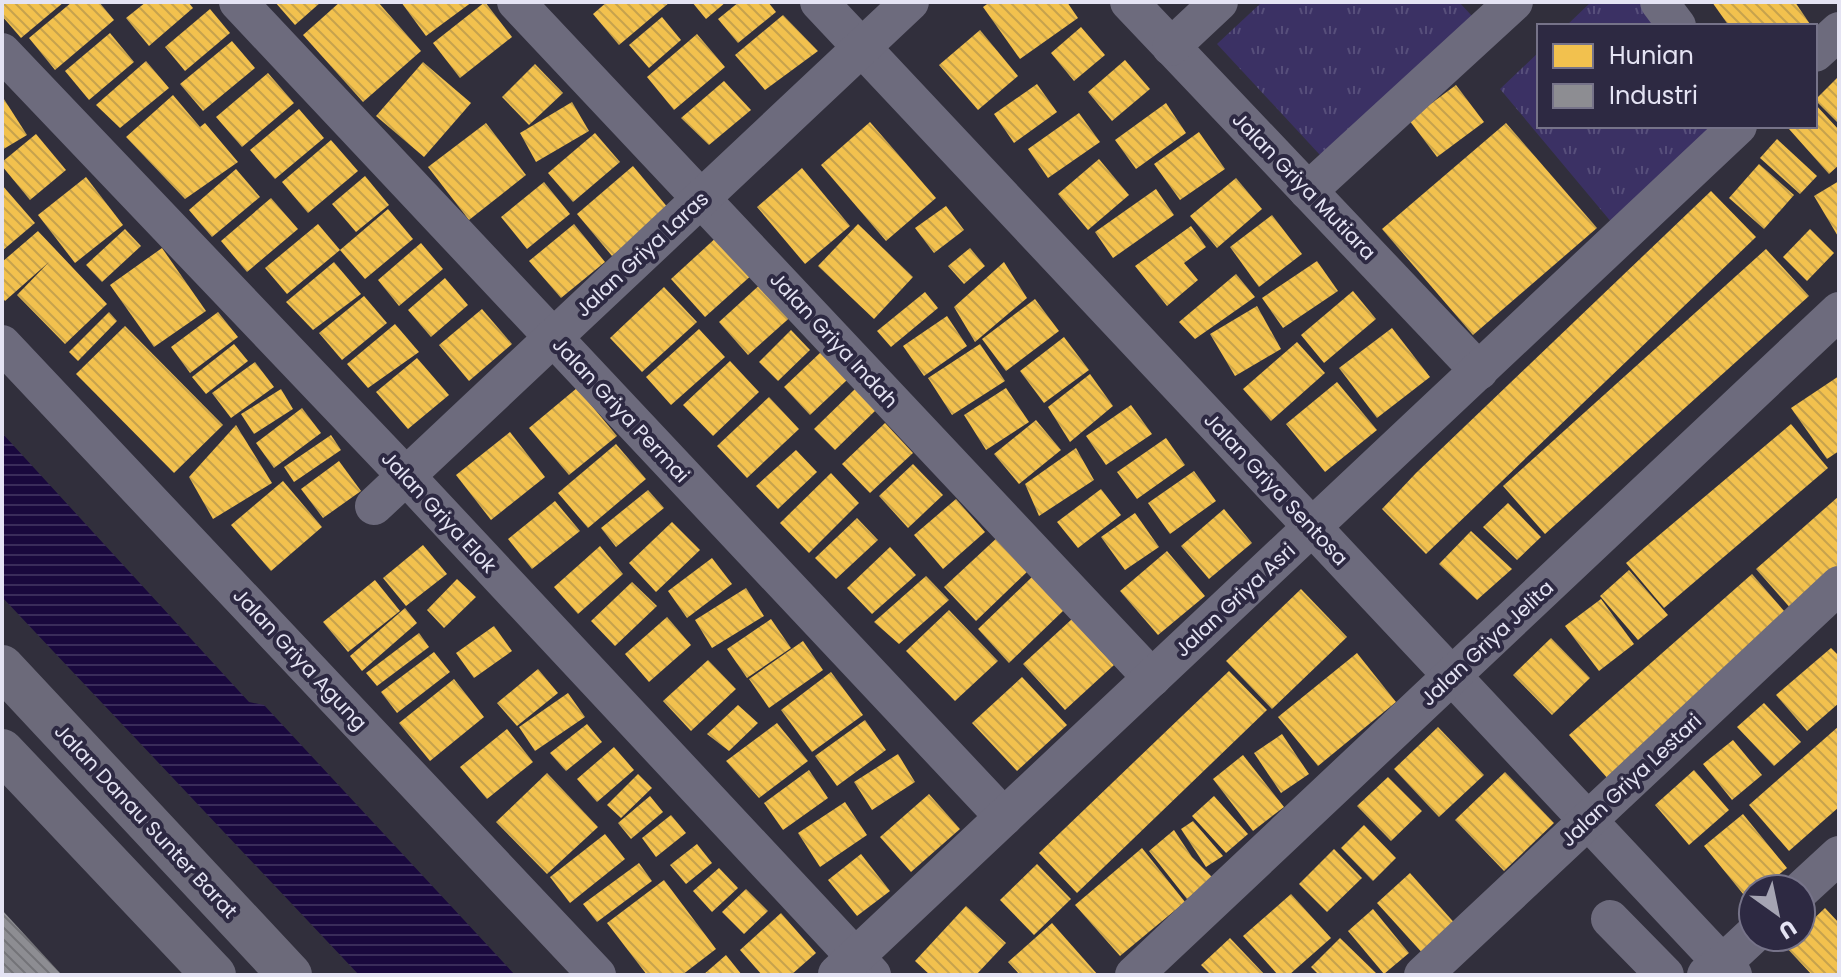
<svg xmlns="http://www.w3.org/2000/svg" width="1841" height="977" font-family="Poppins,sans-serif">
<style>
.grass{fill:url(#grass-tufts)}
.water{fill:url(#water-rules)}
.homes{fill:url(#homes-back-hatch)}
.industry{fill:url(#industry-back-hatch)}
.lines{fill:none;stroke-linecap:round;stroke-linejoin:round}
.minor{stroke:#6d6b7d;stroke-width:38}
.major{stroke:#6c6a7a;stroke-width:44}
.labels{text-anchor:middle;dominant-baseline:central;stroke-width:8;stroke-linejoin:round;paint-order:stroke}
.street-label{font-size:20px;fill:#e4e3f3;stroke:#2d2942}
</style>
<defs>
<pattern id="grass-tufts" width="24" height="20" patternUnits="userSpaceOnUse" patternTransform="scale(2)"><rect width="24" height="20" fill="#3b3164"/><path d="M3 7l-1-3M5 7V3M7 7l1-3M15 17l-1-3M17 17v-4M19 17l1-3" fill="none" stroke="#574f7b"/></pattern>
<pattern id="water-rules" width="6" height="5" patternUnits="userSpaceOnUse" patternTransform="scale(2)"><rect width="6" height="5" fill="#19083d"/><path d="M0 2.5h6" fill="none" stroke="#3a2c5a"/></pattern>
<pattern id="homes-back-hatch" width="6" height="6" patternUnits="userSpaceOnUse" patternTransform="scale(2)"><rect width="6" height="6" fill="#f2c14e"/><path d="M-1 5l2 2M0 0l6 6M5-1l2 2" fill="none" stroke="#c6a24d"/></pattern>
<pattern id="industry-back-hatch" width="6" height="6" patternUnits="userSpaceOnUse" patternTransform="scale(2)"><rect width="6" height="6" fill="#8d8d92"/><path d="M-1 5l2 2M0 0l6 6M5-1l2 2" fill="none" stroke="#737378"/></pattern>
</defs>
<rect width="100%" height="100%" fill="#312f3c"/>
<g class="grass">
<polygon points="1262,2 1459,2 1472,16 1320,155 1217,44"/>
<polygon points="1591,2 1640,2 1657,26 1566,26"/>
<polygon points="1539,52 1539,126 1722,126 1612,223 1500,89"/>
</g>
<polygon class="water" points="2,433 249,702 264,705 515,975 359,975 2,597"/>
<g class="homes">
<polygon points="2,2 64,2 21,38 2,16"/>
<polygon points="72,2 99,2 114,20 55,70 29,38"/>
<polygon points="146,2 188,2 193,8 149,46 126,18"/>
<polygon points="275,2 321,2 295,25"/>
<polygon points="340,2 378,2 421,51 363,102 303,35"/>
<polygon points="401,2 472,2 426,36"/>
<polygon points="485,2 512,37 460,78 433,43"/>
<polygon points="607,2 670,2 619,45 593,14"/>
<polygon points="692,2 726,2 706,19"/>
<polygon points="739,2 768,2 776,12 738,43 718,19"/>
<polygon points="990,2 1067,2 1078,18 1020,59 983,7"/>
<polygon points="1712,2 1795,2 1810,24 1807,26 1729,26"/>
<polygon points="210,9 230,33 185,71 165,47"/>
<polygon points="783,15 818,51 765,90 735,55"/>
<polygon points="662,17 681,40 649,68 629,45"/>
<polygon points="1081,27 1105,55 1074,81 1051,53"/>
<polygon points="980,30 1018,76 978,110 939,65"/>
<polygon points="110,33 134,62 89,100 65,71"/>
<polygon points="697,34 725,67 674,110 647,77"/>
<polygon points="232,41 255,68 203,111 180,84"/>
<polygon points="1125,60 1150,89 1112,121 1088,92"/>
<polygon points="146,61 169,88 120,128 96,105"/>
<polygon points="423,62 471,103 424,157 376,116"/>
<polygon points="535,64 563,93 529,125 502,97"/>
<polygon points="268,73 294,103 242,147 216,117"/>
<polygon points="1839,76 1839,124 1815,100"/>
<polygon points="724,81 751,110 709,145 681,118"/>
<polygon points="1037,84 1057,112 1014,143 994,114"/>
<polygon points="1456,85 1484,122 1437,157 1409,120"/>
<polygon points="173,95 200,127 205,123 238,162 185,199 126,137"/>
<polygon points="2,96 27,135 2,150"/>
<polygon points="572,102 589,131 536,162 520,133"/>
<polygon points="1166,103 1186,133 1136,169 1115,140"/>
<polygon points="1815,104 1839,130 1839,165 1829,174 1789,129 1793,126 1815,126"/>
<polygon points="299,109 324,138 275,179 250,150"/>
<polygon points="1079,113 1100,142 1048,178 1028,149"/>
<polygon points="870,122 936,198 886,241 821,165"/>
<polygon points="486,123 526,175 469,220 428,167"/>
<polygon points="1506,123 1597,228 1473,335 1382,229"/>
<polygon points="1199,132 1225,169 1180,200 1154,164"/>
<polygon points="595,133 620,162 573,202 548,173"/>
<polygon points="36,134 66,170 30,200 2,166 2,162"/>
<polygon points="1777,139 1817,176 1800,194 1760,158"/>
<polygon points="331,140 358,171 308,213 282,182"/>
<polygon points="1099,159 1129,195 1088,230 1058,194"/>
<polygon points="1759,164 1794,195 1764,229 1729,198"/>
<polygon points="633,166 669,209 612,256 577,214"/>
<polygon points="802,168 850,226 805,264 757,207"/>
<polygon points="236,169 260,197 212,237 189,210"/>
<polygon points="365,176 389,205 356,232 332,204"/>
<polygon points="86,177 123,225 75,263 38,215"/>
<polygon points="1236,178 1262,209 1217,248 1190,216"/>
<polygon points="1839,181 1839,238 1814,196"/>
<polygon points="544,182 570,214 527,249 501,217"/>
<polygon points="2,185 35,223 2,251"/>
<polygon points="1156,189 1174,215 1113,258 1095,232"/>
<polygon points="1711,191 1756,237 1426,554 1382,509 1416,473"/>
<polygon points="271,198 298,229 247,272 221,241"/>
<polygon points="946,206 964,230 934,253 915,228"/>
<polygon points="388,209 413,239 365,279 340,250"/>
<polygon points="1272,215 1302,254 1259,287 1230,247"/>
<polygon points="318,224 340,250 287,294 265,268"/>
<polygon points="574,224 605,262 561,298 529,261"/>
<polygon points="858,224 913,277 874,319 818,266"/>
<polygon points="1191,226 1206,247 1184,263 1198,280 1167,306 1135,266"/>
<polygon points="125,229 141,246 102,282 86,265"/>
<polygon points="1810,229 1834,253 1807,281 1783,257"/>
<polygon points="38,231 107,304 65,344 17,295 49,262 5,301 2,297 2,262"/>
<polygon points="719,235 754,273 705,317 671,279"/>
<polygon points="421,243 443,269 399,306 378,280"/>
<polygon points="162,248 206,311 154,347 110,285"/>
<polygon points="970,248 985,266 964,284 948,266"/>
<polygon points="1766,249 1809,296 1545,534 1503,486"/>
<polygon points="1317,261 1338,291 1283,328 1262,298"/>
<polygon points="334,262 361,294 313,330 286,302"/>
<polygon points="1004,262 1027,298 975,342 954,307"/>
<polygon points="1236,274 1255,297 1195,339 1179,322"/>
<polygon points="445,278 468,305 431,337 408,310"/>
<polygon points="765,280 795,313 748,355 719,322"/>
<polygon points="664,287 697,322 642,372 610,338"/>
<polygon points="1353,291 1376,319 1324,363 1301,335"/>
<polygon points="925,292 938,308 891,347 877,331"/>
<polygon points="364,296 387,323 342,360 319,333"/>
<polygon points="1035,299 1059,331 1006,371 982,339"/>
<polygon points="1257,306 1281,349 1235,376 1210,334"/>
<polygon points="482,309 512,344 469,381 439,345"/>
<polygon points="109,312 117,321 78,361 69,352"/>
<polygon points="218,312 238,337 190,373 171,347"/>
<polygon points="947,316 967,346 924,376 903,346"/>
<polygon points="395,324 419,352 368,388 347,364"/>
<polygon points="125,326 223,425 174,473 76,374"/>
<polygon points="1392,328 1430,377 1377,418 1339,368"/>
<polygon points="699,329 725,357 671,405 646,377"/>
<polygon points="791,330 810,350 778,381 759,362"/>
<polygon points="1064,337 1089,370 1044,403 1020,371"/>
<polygon points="1297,342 1325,373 1271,421 1243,389"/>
<polygon points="234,344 248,361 206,394 192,377"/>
<polygon points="980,344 1005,381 952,415 928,378"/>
<polygon points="821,352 847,380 810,415 784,387"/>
<polygon points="417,358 449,395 408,429 376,392"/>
<polygon points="730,361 759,392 713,436 683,405"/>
<polygon points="255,362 274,387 231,418 212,393"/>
<polygon points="1090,374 1113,406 1070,442 1048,407"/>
<polygon points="1839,376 1839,451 1827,459 1791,408"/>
<polygon points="1337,382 1377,430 1325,472 1286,424"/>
<polygon points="577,388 617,436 569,475 529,428"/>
<polygon points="1006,388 1029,422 986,450 964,415"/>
<polygon points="281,389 293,409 254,434 241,414"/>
<polygon points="855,389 876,410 835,450 814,429"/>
<polygon points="769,397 799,429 747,478 717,446"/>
<polygon points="1131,405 1152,434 1106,465 1086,436"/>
<polygon points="302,408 321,433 274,468 256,443"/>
<polygon points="1036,420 1061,450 1019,484 994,454"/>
<polygon points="885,423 913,453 870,493 842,464"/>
<polygon points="1791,424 1828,468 1664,608 1626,563"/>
<polygon points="236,425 272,483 213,519 189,477"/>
<polygon points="510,432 545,477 491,520 456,475"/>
<polygon points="331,435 341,450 294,482 284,467"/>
<polygon points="1166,438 1185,465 1137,499 1117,472"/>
<polygon points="616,444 646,479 588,528 558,493"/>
<polygon points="1076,448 1094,480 1039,516 1025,484"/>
<polygon points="796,450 817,472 778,509 756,486"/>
<polygon points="339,461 361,491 323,518 301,489"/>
<polygon points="913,464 943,495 908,528 879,496"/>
<polygon points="1194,471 1216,501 1170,534 1148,503"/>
<polygon points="831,473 859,503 809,553 780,523"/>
<polygon points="283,481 322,527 271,571 231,525"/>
<polygon points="1101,489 1121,515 1078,548 1057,522"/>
<polygon points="648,490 664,508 616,547 601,528"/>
<polygon points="1839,496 1839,571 1793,611 1756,569"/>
<polygon points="956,499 985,532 943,569 914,535"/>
<polygon points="555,501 580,531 532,569 508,539"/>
<polygon points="1508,503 1541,537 1517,560 1483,527"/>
<polygon points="1224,509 1252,543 1209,579 1181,546"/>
<polygon points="1135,513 1159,547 1125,570 1101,537"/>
<polygon points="857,518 878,540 836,579 815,558"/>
<polygon points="672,522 700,550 656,592 629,563"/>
<polygon points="1471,531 1512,569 1477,600 1439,564"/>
<polygon points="999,536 1030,569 976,621 944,587"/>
<polygon points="423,545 447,574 406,606 383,578"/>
<polygon points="600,546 623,574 578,614 554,587"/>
<polygon points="890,547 916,575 872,614 847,588"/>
<polygon points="1167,551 1205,596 1158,635 1120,591"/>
<polygon points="712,558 732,584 687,618 668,591"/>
<polygon points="1629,570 1668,615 1638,640 1600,596"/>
<polygon points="1752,574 1791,619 1609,780 1569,735"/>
<polygon points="926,576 949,600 899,644 874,622"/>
<polygon points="1032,577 1064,610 1009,663 978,629"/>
<polygon points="457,579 476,597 444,628 427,610"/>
<polygon points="375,580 400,611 348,652 323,622"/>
<polygon points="632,582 657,606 615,646 591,621"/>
<polygon points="746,588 764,616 712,648 695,620"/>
<polygon points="1301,589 1347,637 1272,709 1226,661"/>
<polygon points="1601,599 1634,644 1599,671 1565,626"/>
<polygon points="405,608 417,623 362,671 350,656"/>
<polygon points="949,610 998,661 955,701 906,651"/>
<polygon points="667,617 691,645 649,682 625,654"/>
<polygon points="771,619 791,648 747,678 727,649"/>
<polygon points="1072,619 1114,665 1065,710 1023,664"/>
<polygon points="494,626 512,651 474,678 456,653"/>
<polygon points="419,633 429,647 377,686 366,673"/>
<polygon points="1551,638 1590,678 1552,715 1513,675"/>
<polygon points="803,641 823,670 769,708 749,679"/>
<polygon points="1831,648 1839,656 1839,703 1807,731 1776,695"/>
<polygon points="434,652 450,672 397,713 381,692"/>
<polygon points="1357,653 1396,702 1318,766 1278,717"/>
<polygon points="708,660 736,689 691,731 663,701"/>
<polygon points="538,669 558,693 517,726 497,703"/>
<polygon points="1229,671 1267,710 1077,893 1039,853"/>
<polygon points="831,672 863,715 812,752 781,710"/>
<polygon points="1022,677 1067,725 1017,771 972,723"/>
<polygon points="454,679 484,717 430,761 399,723"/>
<polygon points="568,693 585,717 535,751 519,727"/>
<polygon points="1764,703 1801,742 1774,766 1737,727"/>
<polygon points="738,705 758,723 729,751 707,734"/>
<polygon points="865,720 886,750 837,786 815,756"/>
<polygon points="777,723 808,761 759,798 726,761"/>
<polygon points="587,724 602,742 566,771 550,753"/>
<polygon points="1839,726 1839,807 1789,851 1749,805"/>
<polygon points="1438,727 1484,775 1439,817 1394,769"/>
<polygon points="507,729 533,762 487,799 460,767"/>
<polygon points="1282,734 1309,774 1281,793 1254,753"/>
<polygon points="1733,740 1762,775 1732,800 1703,764"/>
<polygon points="614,747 634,770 597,802 577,779"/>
<polygon points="898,754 915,782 872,810 854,782"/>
<polygon points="1243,755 1284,807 1253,831 1213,779"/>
<polygon points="809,770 828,798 783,830 764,803"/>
<polygon points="1694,770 1729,810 1689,845 1655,805"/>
<polygon points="1505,772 1554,823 1504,871 1455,820"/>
<polygon points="547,773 598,827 547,874 496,822"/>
<polygon points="638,774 652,788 621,818 607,805"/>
<polygon points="1388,777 1422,811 1391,841 1357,806"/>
<polygon points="929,794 960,829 911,872 880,837"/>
<polygon points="650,796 663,812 631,839 618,823"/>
<polygon points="1214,796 1248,834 1226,853 1192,816"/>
<polygon points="845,802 867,835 820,867 798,833"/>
<polygon points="1743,814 1787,868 1761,889 1753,889 1753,896 1748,900 1704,846"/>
<polygon points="671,815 686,833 656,857 642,838"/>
<polygon points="1193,821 1223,856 1206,867 1181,829"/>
<polygon points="1364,825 1396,858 1373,881 1341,848"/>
<polygon points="1174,830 1192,857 1213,878 1187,899 1149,851"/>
<polygon points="605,834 625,859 570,903 550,877"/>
<polygon points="697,844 712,863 686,884 670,865"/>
<polygon points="1142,848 1185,902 1120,956 1075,905"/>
<polygon points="1334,849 1362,878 1327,912 1299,884"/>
<polygon points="861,854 890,891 857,916 828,880"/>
<polygon points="639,863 652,881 597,922 583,904"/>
<polygon points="1037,864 1071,899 1034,935 1000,900"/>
<polygon points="719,868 738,888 712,912 693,891"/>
<polygon points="1410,873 1458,927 1425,956 1377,903"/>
<polygon points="664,880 716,949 682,975 647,975 607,923"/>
<polygon points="746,889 768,911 744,934 722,912"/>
<polygon points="1291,894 1331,938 1289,975 1278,975 1243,936"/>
<polygon points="966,906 1006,943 976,975 930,975 915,961"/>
<polygon points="1825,908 1839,923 1839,975 1812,975 1785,946 1794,937 1801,937 1801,931"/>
<polygon points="1373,909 1409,953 1384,974 1348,931"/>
<polygon points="781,913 816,953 791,975 762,975 740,950"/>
<polygon points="1052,923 1098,975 1020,975 1008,962"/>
<polygon points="1230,938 1265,975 1211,975 1201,965"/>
<polygon points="1340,938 1378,975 1319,975 1311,967"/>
<polygon points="726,955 742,975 703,975"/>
</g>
<polygon class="industry" points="2,910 61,974 59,975 2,975"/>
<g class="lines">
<g class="minor">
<polyline points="238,2 1004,817"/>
<polyline points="516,2 1152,678"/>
<polyline points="819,2 1733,975"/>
<polyline points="1129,2 1479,371"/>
<polyline points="1659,2 1677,26"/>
<polyline points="1171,47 1219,2"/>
<polyline points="2,52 406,476 872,975"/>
<polyline points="1815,53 1839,31"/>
<polyline points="1308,191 1514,2"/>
<polyline points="2,344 597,975"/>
<polyline points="374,506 910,2"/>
<polyline points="1801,890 1839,855"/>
<polyline points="1610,919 1665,975"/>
<polyline points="837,974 1738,126"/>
<polyline points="1134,975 1839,311"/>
<polyline points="1423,975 1839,585"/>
<polyline points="1706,975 1722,964 1753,935"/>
</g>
<g class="major">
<polyline points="2,667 290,975"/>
<polyline points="2,751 214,975"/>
</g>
</g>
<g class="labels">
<g class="street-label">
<text transform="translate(1304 186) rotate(46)">Jalan Griya Mutiara</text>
<text transform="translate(642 254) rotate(-43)">Jalan Griya Laras</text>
<text transform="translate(834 340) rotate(47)">Jalan Griya Indah</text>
<text transform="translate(621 410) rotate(47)">Jalan Griya Permai</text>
<text transform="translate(1276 489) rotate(47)">Jalan Griya Sentosa</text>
<text transform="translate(439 512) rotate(47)">Jalan Griya Elok</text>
<text transform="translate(1235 600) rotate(-43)">Jalan Griya Asri</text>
<text transform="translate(1487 643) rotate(-43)">Jalan Griya Jelita</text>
<text transform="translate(300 659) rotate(47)">Jalan Griya Agung</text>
<text transform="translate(1631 780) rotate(-43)">Jalan Griya Lestari</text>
<text transform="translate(146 821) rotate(47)">Jalan Danau Sunter Barat</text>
</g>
</g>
<rect width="1841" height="977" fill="none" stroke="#e4e3f3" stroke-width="8"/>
<rect x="1537" y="24" width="280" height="104" fill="#2d2942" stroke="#767389" stroke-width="2"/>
<rect x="1553" y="44" width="40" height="24" fill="#f2c14e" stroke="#767389" stroke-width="2"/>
<text x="1609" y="64" font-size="24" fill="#e4e3f3">Hunian</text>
<rect x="1553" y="84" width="40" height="24" fill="#8d8d92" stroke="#767389" stroke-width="2"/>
<text x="1609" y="104" font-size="24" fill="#e4e3f3">Industri</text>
<g transform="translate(1777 913) rotate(147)"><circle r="38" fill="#2d2942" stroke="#767389" stroke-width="2"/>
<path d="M0-6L14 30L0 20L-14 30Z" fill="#a5a4b3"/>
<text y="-12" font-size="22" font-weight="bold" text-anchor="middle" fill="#e4e3f3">U</text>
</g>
</svg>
